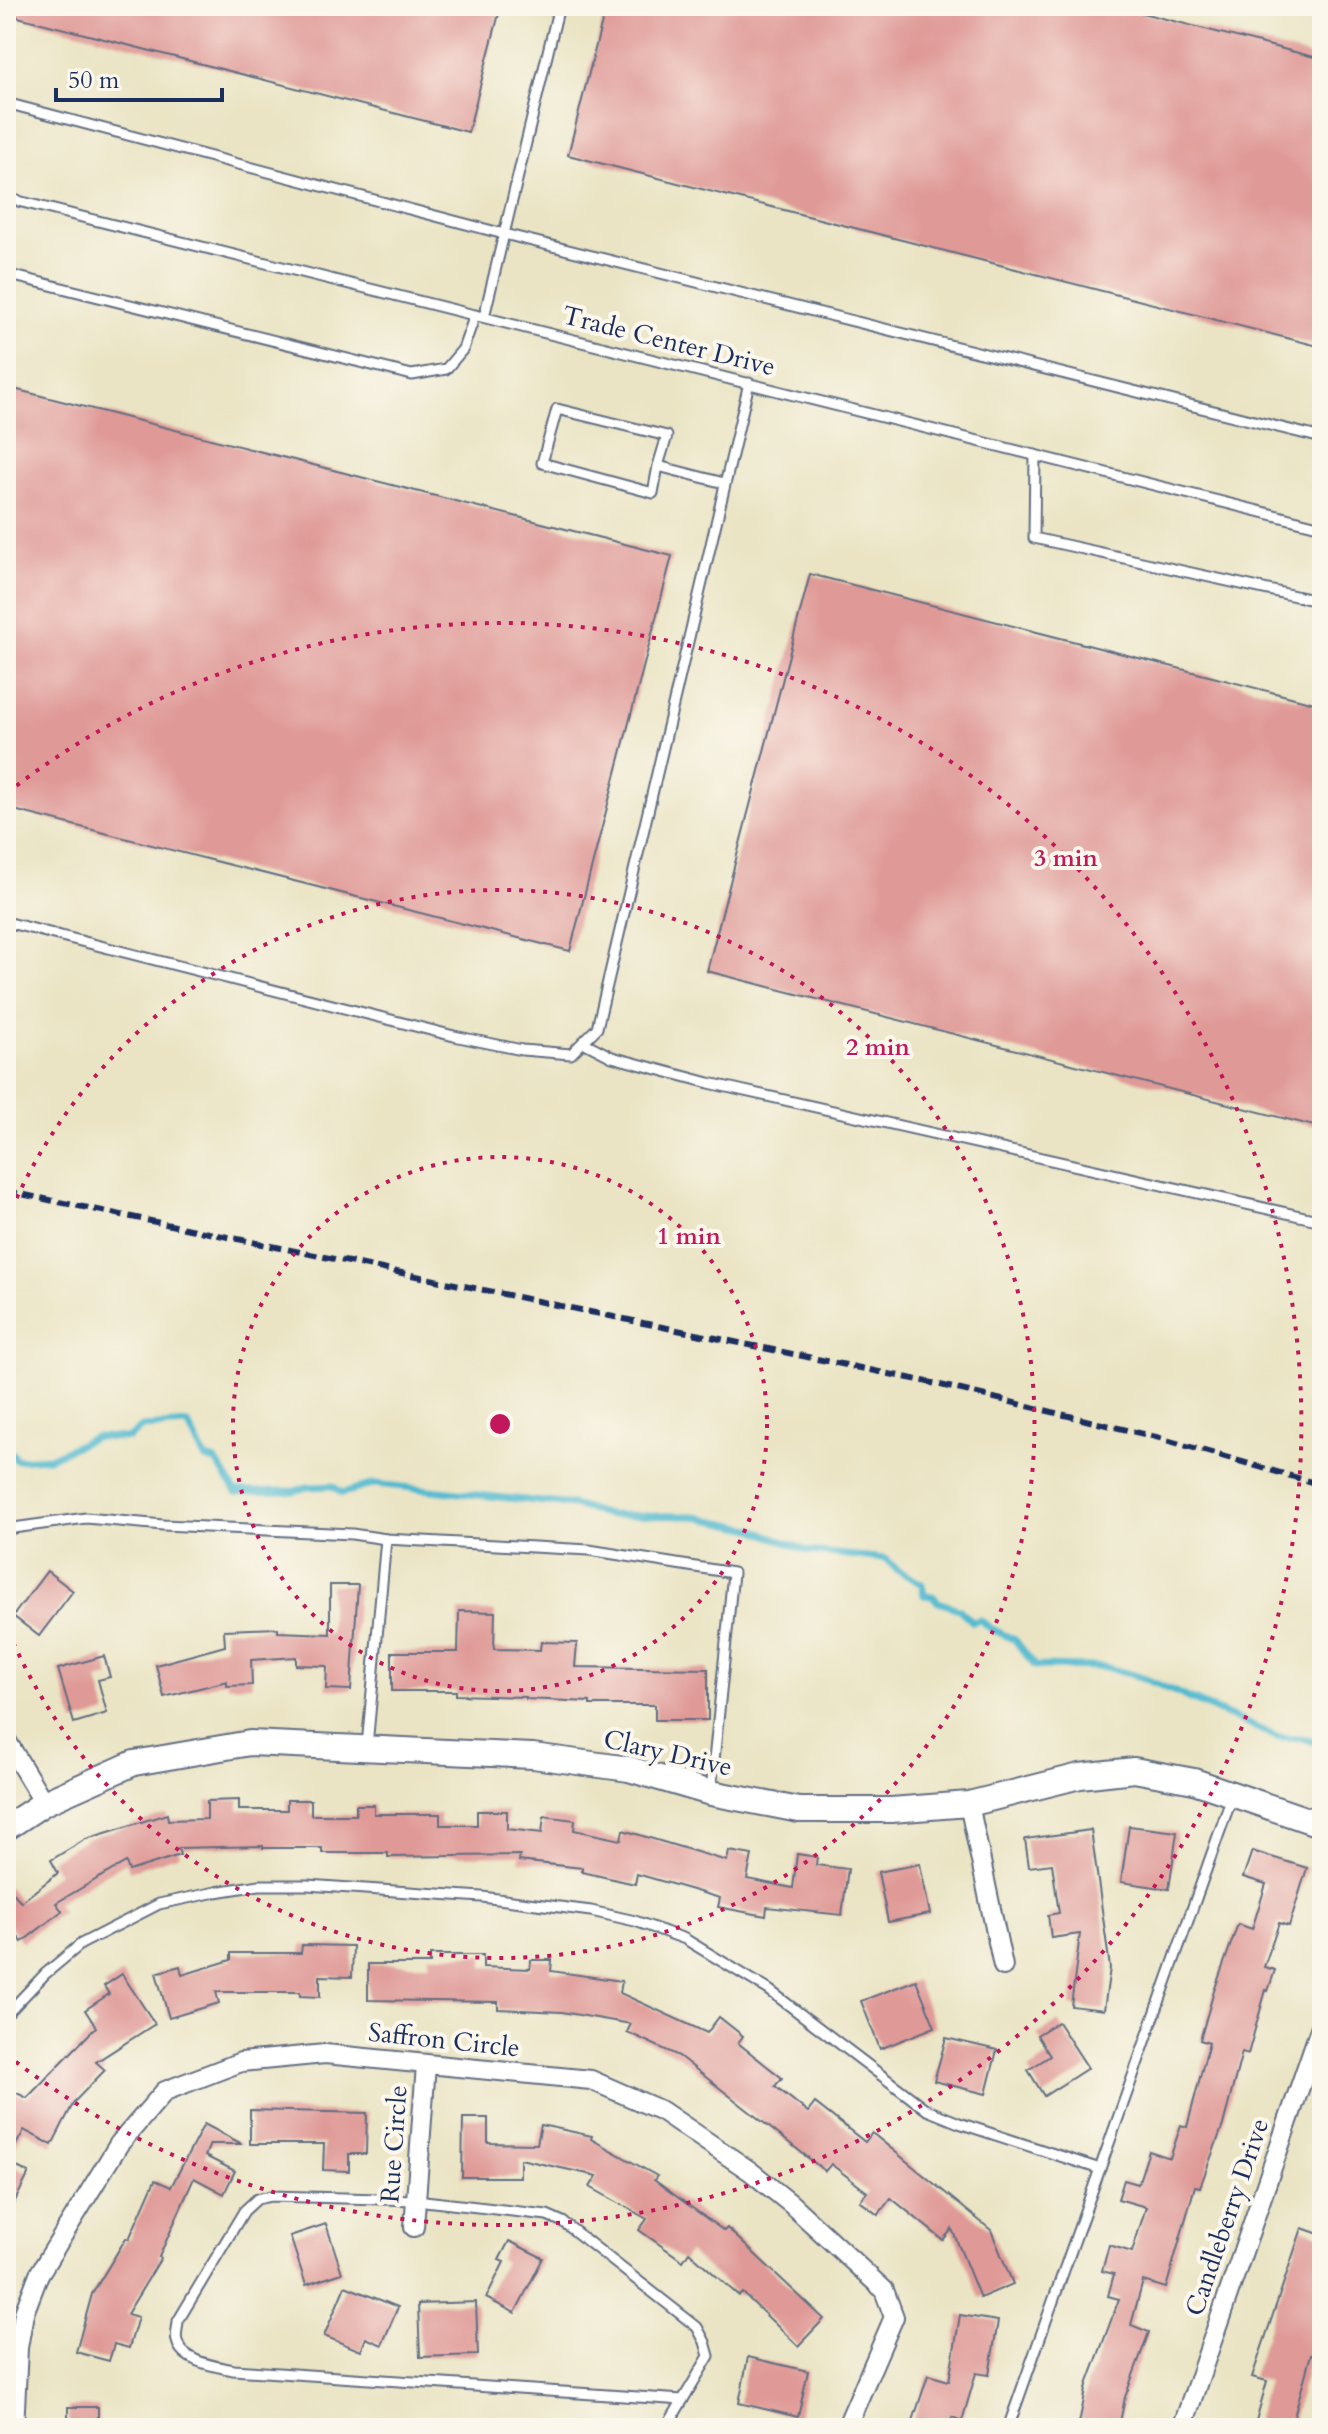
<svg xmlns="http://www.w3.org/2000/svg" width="1328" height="2434" font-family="Cardo,serif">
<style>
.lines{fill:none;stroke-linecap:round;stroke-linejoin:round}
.stream{stroke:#51b9cf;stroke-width:7}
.building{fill:#df9996}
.lane-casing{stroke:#636e82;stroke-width:13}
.street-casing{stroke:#636e82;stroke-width:22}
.secondary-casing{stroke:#636e82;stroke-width:28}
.lane{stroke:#fff;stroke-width:9}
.street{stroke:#fff;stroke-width:18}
.secondary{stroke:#fff;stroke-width:24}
.rail{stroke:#1b2f5e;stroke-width:6;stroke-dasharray:12 6;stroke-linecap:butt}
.ring{fill:none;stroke:#c2185b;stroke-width:4;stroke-dasharray:4 8}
.labels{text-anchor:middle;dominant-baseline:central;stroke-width:8;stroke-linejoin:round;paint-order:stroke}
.street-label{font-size:26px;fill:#1b2f5e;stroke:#fbf7ec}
.centre{fill:#c2185b;stroke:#fbf7ec;stroke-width:4}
.ring-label{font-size:24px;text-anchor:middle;font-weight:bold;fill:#c2185b;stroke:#fbf7ec;stroke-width:8;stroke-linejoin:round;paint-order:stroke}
</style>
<rect width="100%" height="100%" fill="#fbf7ec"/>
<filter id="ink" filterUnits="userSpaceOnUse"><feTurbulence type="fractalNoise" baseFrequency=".0125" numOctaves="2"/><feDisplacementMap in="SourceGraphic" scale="16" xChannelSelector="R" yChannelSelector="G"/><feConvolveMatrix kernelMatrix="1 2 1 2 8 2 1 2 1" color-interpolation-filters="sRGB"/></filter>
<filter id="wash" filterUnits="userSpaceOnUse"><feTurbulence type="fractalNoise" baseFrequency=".006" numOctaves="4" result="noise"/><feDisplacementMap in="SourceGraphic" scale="32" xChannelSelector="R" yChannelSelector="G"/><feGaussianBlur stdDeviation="1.8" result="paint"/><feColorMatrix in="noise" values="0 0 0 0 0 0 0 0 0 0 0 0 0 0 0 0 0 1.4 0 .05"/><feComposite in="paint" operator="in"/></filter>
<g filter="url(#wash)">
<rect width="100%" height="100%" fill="#eae4c4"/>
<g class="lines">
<polyline class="stream" points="6,1453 12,1453 16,1460 49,1458 95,1437 129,1438 142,1427 188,1424 205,1458 216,1461 236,1492 295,1491 307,1487 333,1486 342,1493 375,1484 573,1505 608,1515 692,1516 753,1529 808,1551 886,1559 897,1570 922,1584 924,1595 933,1596 938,1602 959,1609 973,1622 980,1620 992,1629 1015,1640 1035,1666 1105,1667 1141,1677 1277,1737 1302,1738 1322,1745"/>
</g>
<g id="blocks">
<g class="building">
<polygon points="6,6 501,6 468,132 6,14"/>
<polygon points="606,6 1115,6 1322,59 1322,347 568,155"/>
<polygon points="6,387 672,556 570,951 6,808"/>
<polygon points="810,574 1322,705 1322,1128 707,971"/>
<polygon points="47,1571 73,1591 39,1636 13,1616"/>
<polygon points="330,1585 358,1585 351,1690 326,1689 327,1666 296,1665 296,1657 251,1660 252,1685 227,1686 227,1681 164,1697 156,1665 225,1646 224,1630 278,1628 278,1632 330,1634"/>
<polygon points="459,1611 495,1612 494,1649 540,1650 541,1642 577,1643 575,1667 708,1669 708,1720 655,1720 655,1705 590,1705 590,1702 526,1699 526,1697 456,1695 456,1691 392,1691 392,1652 458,1652"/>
<polygon points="104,1656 110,1677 98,1680 107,1713 74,1723 58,1669"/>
<polygon points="239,1800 239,1810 287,1810 287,1800 311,1800 311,1815 356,1815 356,1805 374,1805 374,1814 440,1814 440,1825 477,1825 477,1811 507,1811 507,1829 542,1833 544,1816 575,1820 574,1830 621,1840 623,1830 727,1861 729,1851 752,1855 747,1879 793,1888 797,1854 817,1857 816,1865 848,1869 842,1915 767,1907 766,1916 718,1907 720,1898 637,1874 635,1884 582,1872 582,1868 519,1861 520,1855 388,1857 388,1853 322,1853 322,1848 263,1848 263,1846 178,1848 180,1855 129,1871 126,1862 56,1903 62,1911 22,1942 6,1921 6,1884 21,1902 58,1873 51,1860 86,1839 167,1814 168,1820 207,1819 207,1801"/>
<polygon points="1129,1826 1177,1832 1169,1889 1121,1882"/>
<polygon points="1091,1830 1110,1968 1104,2010 1071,2006 1080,1934 1051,1938 1048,1915 1059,1913 1052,1864 1029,1867 1025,1839"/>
<polygon points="1252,1851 1307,1868 1289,1926 1279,1923 1264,1967 1275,1970 1268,1991 1266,1990 1248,2054 1242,2052 1223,2125 1200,2187 1195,2186 1166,2288 1143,2281 1131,2325 1149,2332 1125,2397 1119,2428 1078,2428 1087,2385 1119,2299 1108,2296 1114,2274 1102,2271 1109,2245 1132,2252 1146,2207 1118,2199 1124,2180 1138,2184 1149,2151 1170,2158 1181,2125 1187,2127 1209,2043 1200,2040 1214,1991 1238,1924 1252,1929 1266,1884 1243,1877"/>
<polygon points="920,1864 930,1914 888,1922 878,1872"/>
<polygon points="302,1945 353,1946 352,1977 320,1976 320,1997 300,1996 300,1992 216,1992 219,2003 169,2018 156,1973 180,1966 182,1975 231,1960 231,1953 301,1953"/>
<polygon points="430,1955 483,1955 483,1967 530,1969 531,1960 552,1960 551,1971 622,1981 620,1993 707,2033 719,2017 743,2036 738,2043 782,2078 775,2086 808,2112 815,2103 865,2142 872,2133 991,2230 1013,2284 980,2298 952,2229 943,2240 891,2198 878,2215 860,2201 867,2192 831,2164 825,2171 679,2056 627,2032 631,2024 562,2012 498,2009 498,2002 368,2000 368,1964 430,1964"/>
<polygon points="122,1974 155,2024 96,2062 105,2070 74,2102 52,2145 24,2130 7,2162 29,2173 6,2219 6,2109 15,2092 27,2098 96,2027 85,2010 109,1994 104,1986"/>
<polygon points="916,1980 935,2027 880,2049 861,2001"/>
<polygon points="1058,2022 1088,2068 1044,2096 1028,2070 1050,2056 1037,2035"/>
<polygon points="946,2038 997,2050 986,2094 934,2081"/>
<polygon points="250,2110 367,2113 366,2154 349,2154 349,2171 323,2170 324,2144 250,2144"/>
<polygon points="463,2118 488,2118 488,2143 537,2144 541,2125 592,2136 591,2139 657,2176 654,2180 724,2231 727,2228 824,2319 798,2346 743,2293 739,2296 689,2252 683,2261 639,2230 647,2219 590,2187 597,2176 520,2159 520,2177 462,2177"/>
<polygon points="204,2124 242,2144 210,2144 205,2156 235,2171 224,2194 194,2178 159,2257 161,2258 127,2314 138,2317 129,2348 114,2344 109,2361 76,2352 92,2294 126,2238 129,2239 155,2180 171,2187"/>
<polygon points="326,2224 342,2273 306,2285 290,2236"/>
<polygon points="1302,2228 1322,2235 1322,2337 1316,2355 1311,2354 1291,2428 1254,2428 1267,2381 1252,2377"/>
<polygon points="509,2241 543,2258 515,2313 486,2298 504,2262 499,2260"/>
<polygon points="345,2286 398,2307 382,2345 366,2338 361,2351 324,2336"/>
<polygon points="476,2302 478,2355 420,2357 418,2304"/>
<polygon points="960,2315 998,2321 989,2375 976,2373 962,2421 952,2417 948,2428 925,2428 912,2424 928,2375 949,2381"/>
<polygon points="748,2357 808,2371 798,2417 739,2403"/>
<rect x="68" y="2407" width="30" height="21"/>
</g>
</g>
</g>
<g filter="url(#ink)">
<use href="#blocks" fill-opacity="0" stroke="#636e82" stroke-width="2"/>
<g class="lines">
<g class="lane-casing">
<g id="lane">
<polyline points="1315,6 1322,8"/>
<polyline points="6,103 504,234 1322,438"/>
<polyline points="6,198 1322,527"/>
<polyline points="6,274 412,375 446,369 463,349 475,315"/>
<polyline points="484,317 559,6"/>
<polyline points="1035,455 1034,538 1322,602"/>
<polyline points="658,466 667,436 557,409 542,463 653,493 658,466 724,483"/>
<polyline points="6,922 454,1036 522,1050 571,1054 597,1028 749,383"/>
<polyline points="583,1042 612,1057 709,1083 1322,1221"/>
<polyline points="6,1529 86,1518 163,1525 352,1534 386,1539 589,1550 733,1573 711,1790"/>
<polyline points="367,1746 386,1539"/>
<polyline points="6,2015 45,1974 81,1944 159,1904 216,1892 259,1885 307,1885 482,1897 591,1911 635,1921 685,1939 769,1990 927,2110 959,2123 1100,2169"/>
<path d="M666,2428l43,-72 -4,-14 -8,-15 -134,-105 -16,-7 -131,-15 -145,-4 -14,3 -13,12 -66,110c0,5 -3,14 -1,20 5,21 38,25 56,29l450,30"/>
<polyline points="1008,2428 1233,1794"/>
</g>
</g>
<g class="street-casing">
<g id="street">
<polyline points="6,1740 44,1803"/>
<polyline points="969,1804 1003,1966"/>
<polyline points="414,2227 426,2065"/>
<polyline points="14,2428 18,2348 24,2313 39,2274 119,2144 165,2091 241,2062 325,2054 591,2080 662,2111 750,2171 791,2204 884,2290 894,2317 846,2428"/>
<polyline points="1182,2428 1322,2023"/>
</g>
</g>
<g class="secondary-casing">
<polyline id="secondary" points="6,1828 44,1803 134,1763 250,1743 533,1756 629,1769 711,1793 799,1810 891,1810 969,1804 1080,1776 1134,1770 1194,1781 1322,1825"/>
</g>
<use href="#lane" class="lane"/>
<use href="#street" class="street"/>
<use href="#secondary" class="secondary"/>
<polyline class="rail" points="6,1191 928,1382 1156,1437 1322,1485"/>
</g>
</g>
<g class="ring">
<circle cx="500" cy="1424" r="267"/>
<path d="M7 1220A534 534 0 1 1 7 1628"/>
<path d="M7 793A801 801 0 1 1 7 2055"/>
</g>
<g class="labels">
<g class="street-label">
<text transform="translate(669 341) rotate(14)">Trade Center Drive</text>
<text transform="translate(668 1753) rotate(13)">Clary Drive</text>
<text transform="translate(444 2040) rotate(6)">Saffron Circle</text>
<text transform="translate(394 2144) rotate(-86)">Rue Circle</text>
<text transform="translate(1227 2217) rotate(-71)">Candleberry Drive</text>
</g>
</g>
<circle cx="500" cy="1424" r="12" class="centre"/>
<g class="ring-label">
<text x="1066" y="866">3 min</text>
<text x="878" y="1055">2 min</text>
<text x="689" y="1244">1 min</text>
</g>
<rect width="1328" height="2434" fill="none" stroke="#fbf7ec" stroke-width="32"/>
<path d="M56 88v12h166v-12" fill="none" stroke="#1b2f5e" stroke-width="4"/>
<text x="68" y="88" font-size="24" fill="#1b2f5e" stroke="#fbf7ec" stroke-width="6" paint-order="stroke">50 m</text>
</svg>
